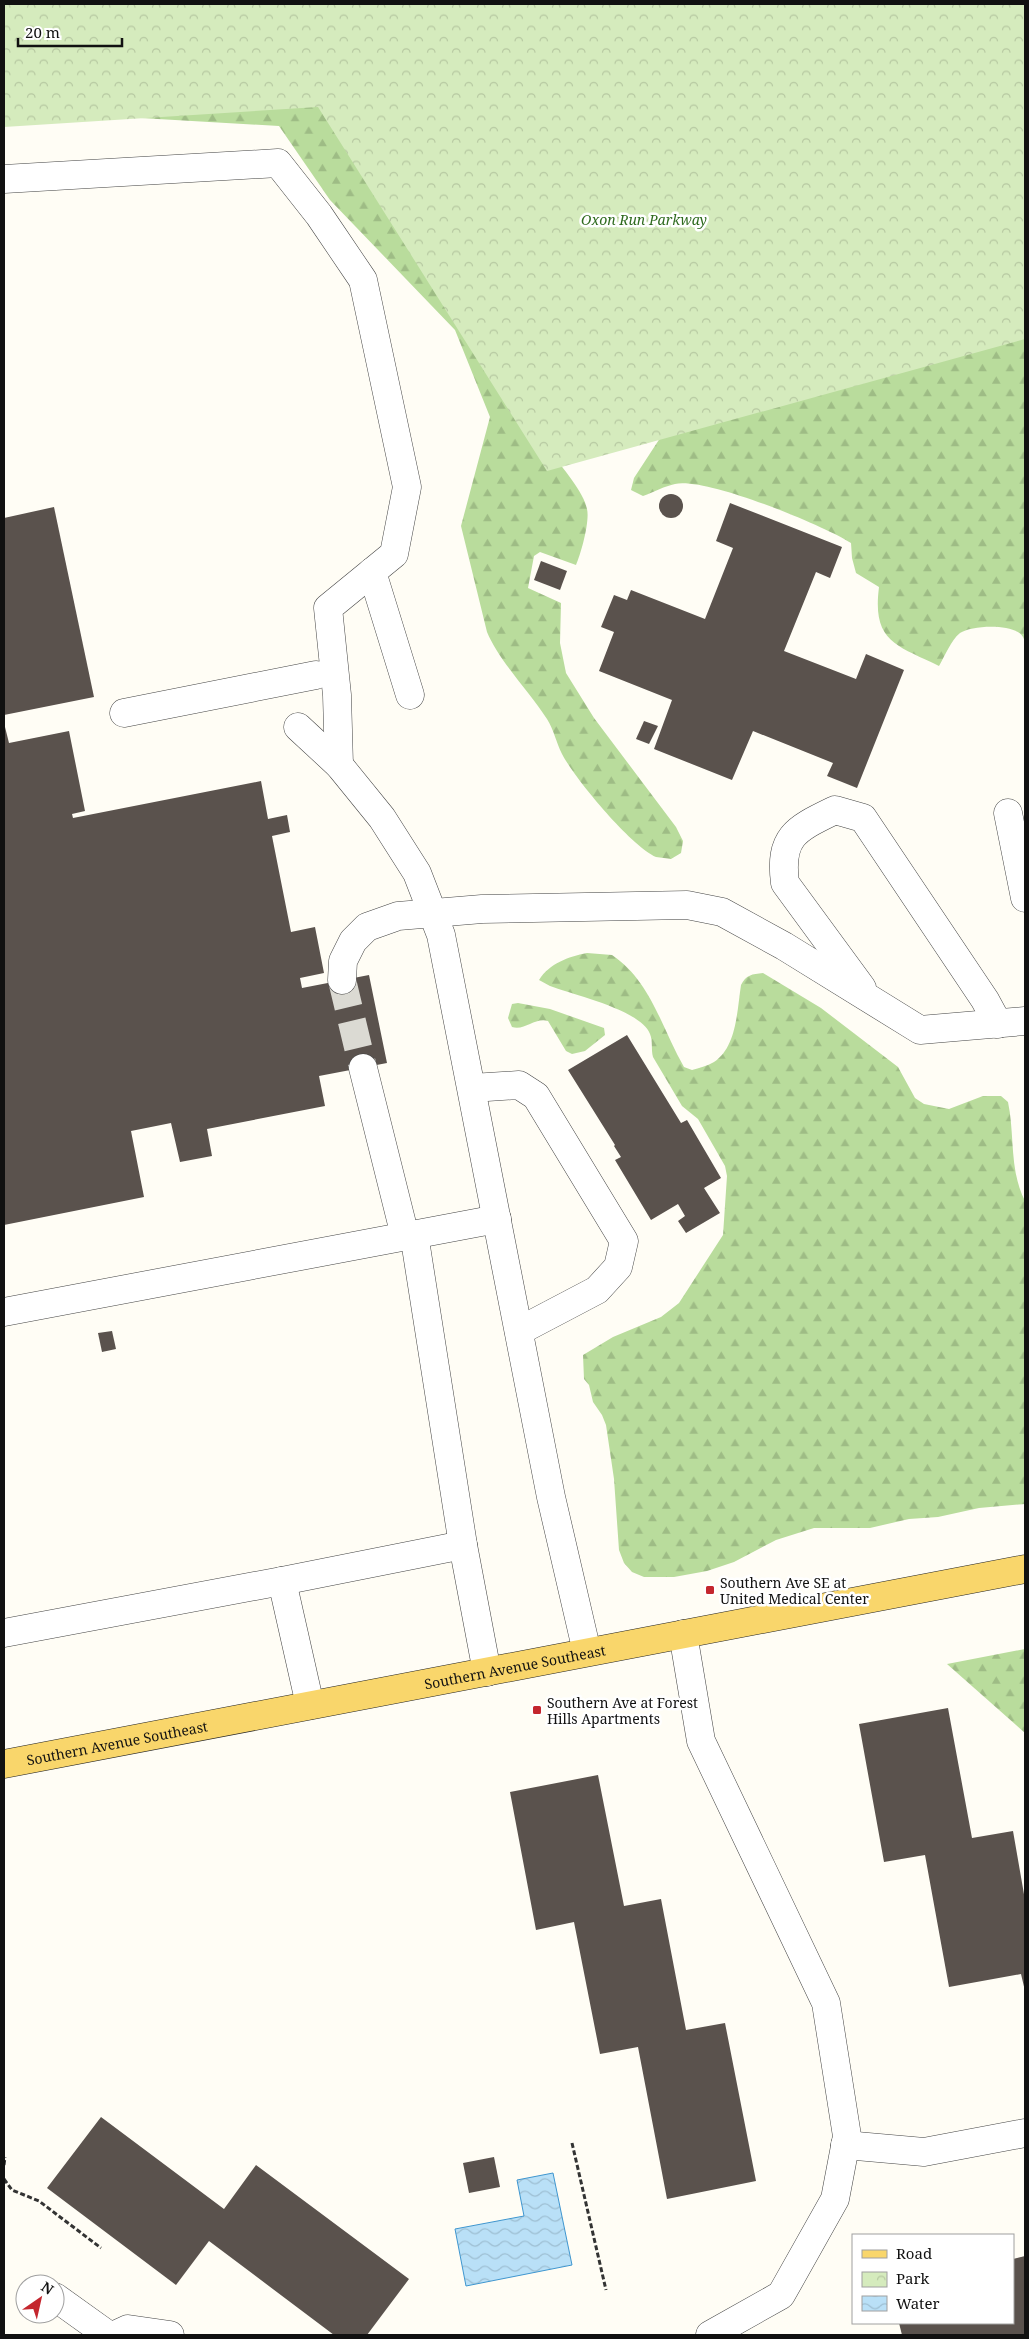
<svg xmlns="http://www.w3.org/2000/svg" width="1029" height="2339" font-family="'Noto Serif',serif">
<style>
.forest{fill:url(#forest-firs)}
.park{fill:url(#park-crowns)}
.water{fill:url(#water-waves);stroke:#3f96cf}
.building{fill:#5a524d}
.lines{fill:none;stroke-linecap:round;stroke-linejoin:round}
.minor-tunnel{stroke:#dbdad3;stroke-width:28;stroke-dasharray:28 14;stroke-linecap:butt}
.minor-casing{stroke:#444;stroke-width:29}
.major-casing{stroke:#222;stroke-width:29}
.path{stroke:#333;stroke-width:3;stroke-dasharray:5 2.5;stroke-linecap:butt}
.minor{stroke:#fff;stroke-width:28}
.major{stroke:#f9d66b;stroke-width:28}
.poi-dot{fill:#c4262e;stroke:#fff;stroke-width:2}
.labels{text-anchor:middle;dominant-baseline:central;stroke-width:5;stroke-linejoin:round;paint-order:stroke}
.park-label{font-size:14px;font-style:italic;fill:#2f6b1f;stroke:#fff}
.poi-label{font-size:14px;fill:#111;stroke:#fff;text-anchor:start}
.street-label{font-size:14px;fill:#111;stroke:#fff}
</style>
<defs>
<pattern id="forest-firs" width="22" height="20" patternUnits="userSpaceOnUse" patternTransform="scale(1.25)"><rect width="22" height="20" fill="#b9dc9c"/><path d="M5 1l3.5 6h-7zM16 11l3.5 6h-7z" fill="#9ebc85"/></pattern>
<pattern id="park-crowns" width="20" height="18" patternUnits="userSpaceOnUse" patternTransform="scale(1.25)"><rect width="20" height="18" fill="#d5ebbd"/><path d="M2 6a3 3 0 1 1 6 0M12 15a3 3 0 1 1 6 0" fill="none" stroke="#b6c8a1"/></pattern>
<pattern id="water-waves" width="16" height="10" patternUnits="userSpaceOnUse" patternTransform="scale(1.25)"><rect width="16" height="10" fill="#b9e0f7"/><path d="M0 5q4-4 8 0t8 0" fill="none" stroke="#9ebfd3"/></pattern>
</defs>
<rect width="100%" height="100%" fill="#fffdf5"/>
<g class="forest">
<path d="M4,4h1021v644c0,-3 0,-8 -2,-11 -8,-14 -51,-12 -63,-4 -9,7 -15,23 -21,33 -43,-21 -67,-24 -60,-79l-23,-14 -4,-15 -1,-15c-28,-18 -145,-66 -176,-59 -10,2 -21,8 -32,12l-12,-6 3,-12 30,-46 -112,21c10,15 32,39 35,56 3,12 -6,45 -11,56l-36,-13 -6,4 -6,32 33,15 -1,40 6,30 28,45 82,109 7,14 -2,12 -10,6c-4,-1 -10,-1 -15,-2 -25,-11 -81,-78 -94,-103 -6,-12 -8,-24 -15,-35 -18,-28 -48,-58 -60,-87l-26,-106 29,-109 -35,-87 -125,-130 -51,-74 -275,-16z"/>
<path d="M587,953l25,2c39,26 50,74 72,112l8,3c7,-2 15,-4 22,-8 23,-15 23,-52 27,-77 5,-10 11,-11 22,-12l58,35 77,59 17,31 9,6 25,5 34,-13h18l7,6c7,33 1,68 17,99v303l-46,4 -41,9 -29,2 -39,9h-56l-38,12 -42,22 -27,9 -33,6h-30l-12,-5 -8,-9 -5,-13 -5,-71 -8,-54 -4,-10 -9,-13 -4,-17 -5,-6 -1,-24 30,-18 48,-20 18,-14 44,-68 4,-59 -2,-10 -27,-47 -16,-13 -29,-49c-2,-7 0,-16 -3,-23 -9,-24 -76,-39 -100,-48l-11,-6c11,-17 29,-23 48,-27z"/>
<path d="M518,1003l32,6 54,19 1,7 -20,16 -13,3 -6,-3 -18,-30c-13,-4 -23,10 -36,6l-4,-9 4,-14z"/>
<polygon points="1025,1649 1025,1733 947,1664"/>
</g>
<polygon class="park" points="4,4 1025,4 1025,339 547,471 318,107 4,127"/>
<polygon class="water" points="553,2173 572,2265 466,2286 455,2229 524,2216 517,2180"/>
<g class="building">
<circle cx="671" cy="506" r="12"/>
<polygon points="730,503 842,547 830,578 816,572 784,651 856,679 866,654 904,670 857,788 827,776 833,763 753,731 732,780 654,749 672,700 599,671 614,632 601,627 614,595 627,600 631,590 705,619 733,548 716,541"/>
<polygon points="54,507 94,697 4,715 4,518"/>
<polygon points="541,561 567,571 560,590 534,580"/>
<polygon points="644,721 658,726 649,744 636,739"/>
<polygon points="4,723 9,743 69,731 85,811 72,814 73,818 261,781 268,819 287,815 290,832 272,836 291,932 315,927 324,973 300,978 302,988 369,975 387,1063 319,1076 325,1106 207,1129 212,1156 180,1162 171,1123 131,1131 144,1197 4,1225"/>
<polygon points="627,1035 681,1123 687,1120 721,1178 704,1188 720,1213 686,1233 678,1221 685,1216 678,1204 651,1220 615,1160 621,1157 614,1146 615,1145 568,1070"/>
<polygon points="112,1331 116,1349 102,1352 98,1333"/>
<polygon points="948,1708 972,1838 1013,1831 1025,1900 1025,1991 1021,1974 949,1987 925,1855 884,1862 859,1724"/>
<polygon points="598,1775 624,1906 661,1899 686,2030 725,2023 756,2181 667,2199 638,2047 600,2054 574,1922 536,1930 510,1792"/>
<polygon points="101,2117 224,2209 256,2165 409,2279 367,2335 334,2335 209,2241 176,2285 47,2188"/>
<polygon points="494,2157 500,2187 469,2193 463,2163"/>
<polygon points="1025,2256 1025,2335 902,2335 899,2323 1013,2323 1013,2259"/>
</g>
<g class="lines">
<polyline class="minor-tunnel" points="342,980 363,1068"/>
<g class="minor-casing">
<g id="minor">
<polyline points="4,179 278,163 319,215 363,280 407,487 394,554 328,608 337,695 339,765"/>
<polyline points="372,572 410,695"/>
<polyline points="124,713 316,675"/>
<polyline points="298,727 339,765 382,818 417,873 441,935 551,1497 587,1652"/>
<polyline points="1008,813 1025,898"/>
<polyline points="342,980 343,961 353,941 367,927 398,916 482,909 687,905 722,912 784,946 920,1030 1025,1021"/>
<path d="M862,988l-77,-105c-6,-47 11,-54 50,-73l28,8 122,182 13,24"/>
<polyline points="363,1068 405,1236"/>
<polyline points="472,1088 519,1085 536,1096 624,1241 618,1267 597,1290 519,1331"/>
<polyline points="414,1234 463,1545 487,1672"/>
<polyline points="4,1312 497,1219"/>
<polyline points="282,1581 310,1705"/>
<polyline points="4,1633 282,1581 463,1545"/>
<polyline points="683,1634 701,1741 826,2003 847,2136 835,2199 781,2295 710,2335"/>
<polyline points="845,2145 924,2152 1025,2133"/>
<polyline points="55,2297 108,2335"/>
<polyline points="115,2335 128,2329 170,2335"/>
</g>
</g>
<g class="major-casing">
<g id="major">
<path id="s1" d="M4,1764l1021,-195"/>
</g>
</g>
<g class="path">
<polyline points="572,2143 606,2290"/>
<polyline points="4,2165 5,2157"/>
<polyline points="4,2179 12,2190 39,2201 101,2248"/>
</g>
<use href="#minor" class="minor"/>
<use href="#major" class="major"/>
</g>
<g class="poi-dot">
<rect x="705" y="1585" width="10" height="10" rx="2.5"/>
<rect x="532" y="1705" width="10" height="10" rx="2.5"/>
</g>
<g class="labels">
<g class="park-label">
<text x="644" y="219">Oxon Run Parkway</text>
</g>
<g class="poi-label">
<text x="720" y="1582">Southern Ave SE at<tspan x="720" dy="16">United Medical Center</tspan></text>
<text x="547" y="1702">Southern Ave at Forest<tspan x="547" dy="16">Hills Apartments</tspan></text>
</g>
<g class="street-label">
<text stroke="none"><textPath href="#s1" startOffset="520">Southern Avenue Southeast</textPath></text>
<text stroke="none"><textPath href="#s1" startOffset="115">Southern Avenue Southeast</textPath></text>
</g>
</g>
<rect width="1029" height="2339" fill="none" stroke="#111111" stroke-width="10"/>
<rect x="852" y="2234" width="162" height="90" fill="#ffffff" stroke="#a0a0a0"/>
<rect x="862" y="2250" width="25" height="8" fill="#f9d66b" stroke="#a0a0a0"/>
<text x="896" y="2259" font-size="15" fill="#111111">Road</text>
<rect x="862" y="2272" width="25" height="15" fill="url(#park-crowns)" stroke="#a0a0a0"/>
<text x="896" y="2284" font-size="15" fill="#111111">Park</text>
<rect x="862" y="2296" width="25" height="15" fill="url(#water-waves)" stroke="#a0a0a0"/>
<text x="896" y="2309" font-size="15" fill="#111111">Water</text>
<g transform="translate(40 2299) rotate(34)"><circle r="24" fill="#ffffff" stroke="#a0a0a0"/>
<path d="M0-4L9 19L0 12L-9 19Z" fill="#c4262e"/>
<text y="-8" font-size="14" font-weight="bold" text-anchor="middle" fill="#111111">N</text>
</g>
<path d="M18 38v8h104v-8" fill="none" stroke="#111111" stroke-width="2.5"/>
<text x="25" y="38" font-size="15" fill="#111111" stroke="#ffffff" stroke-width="4" paint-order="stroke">20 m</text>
</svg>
